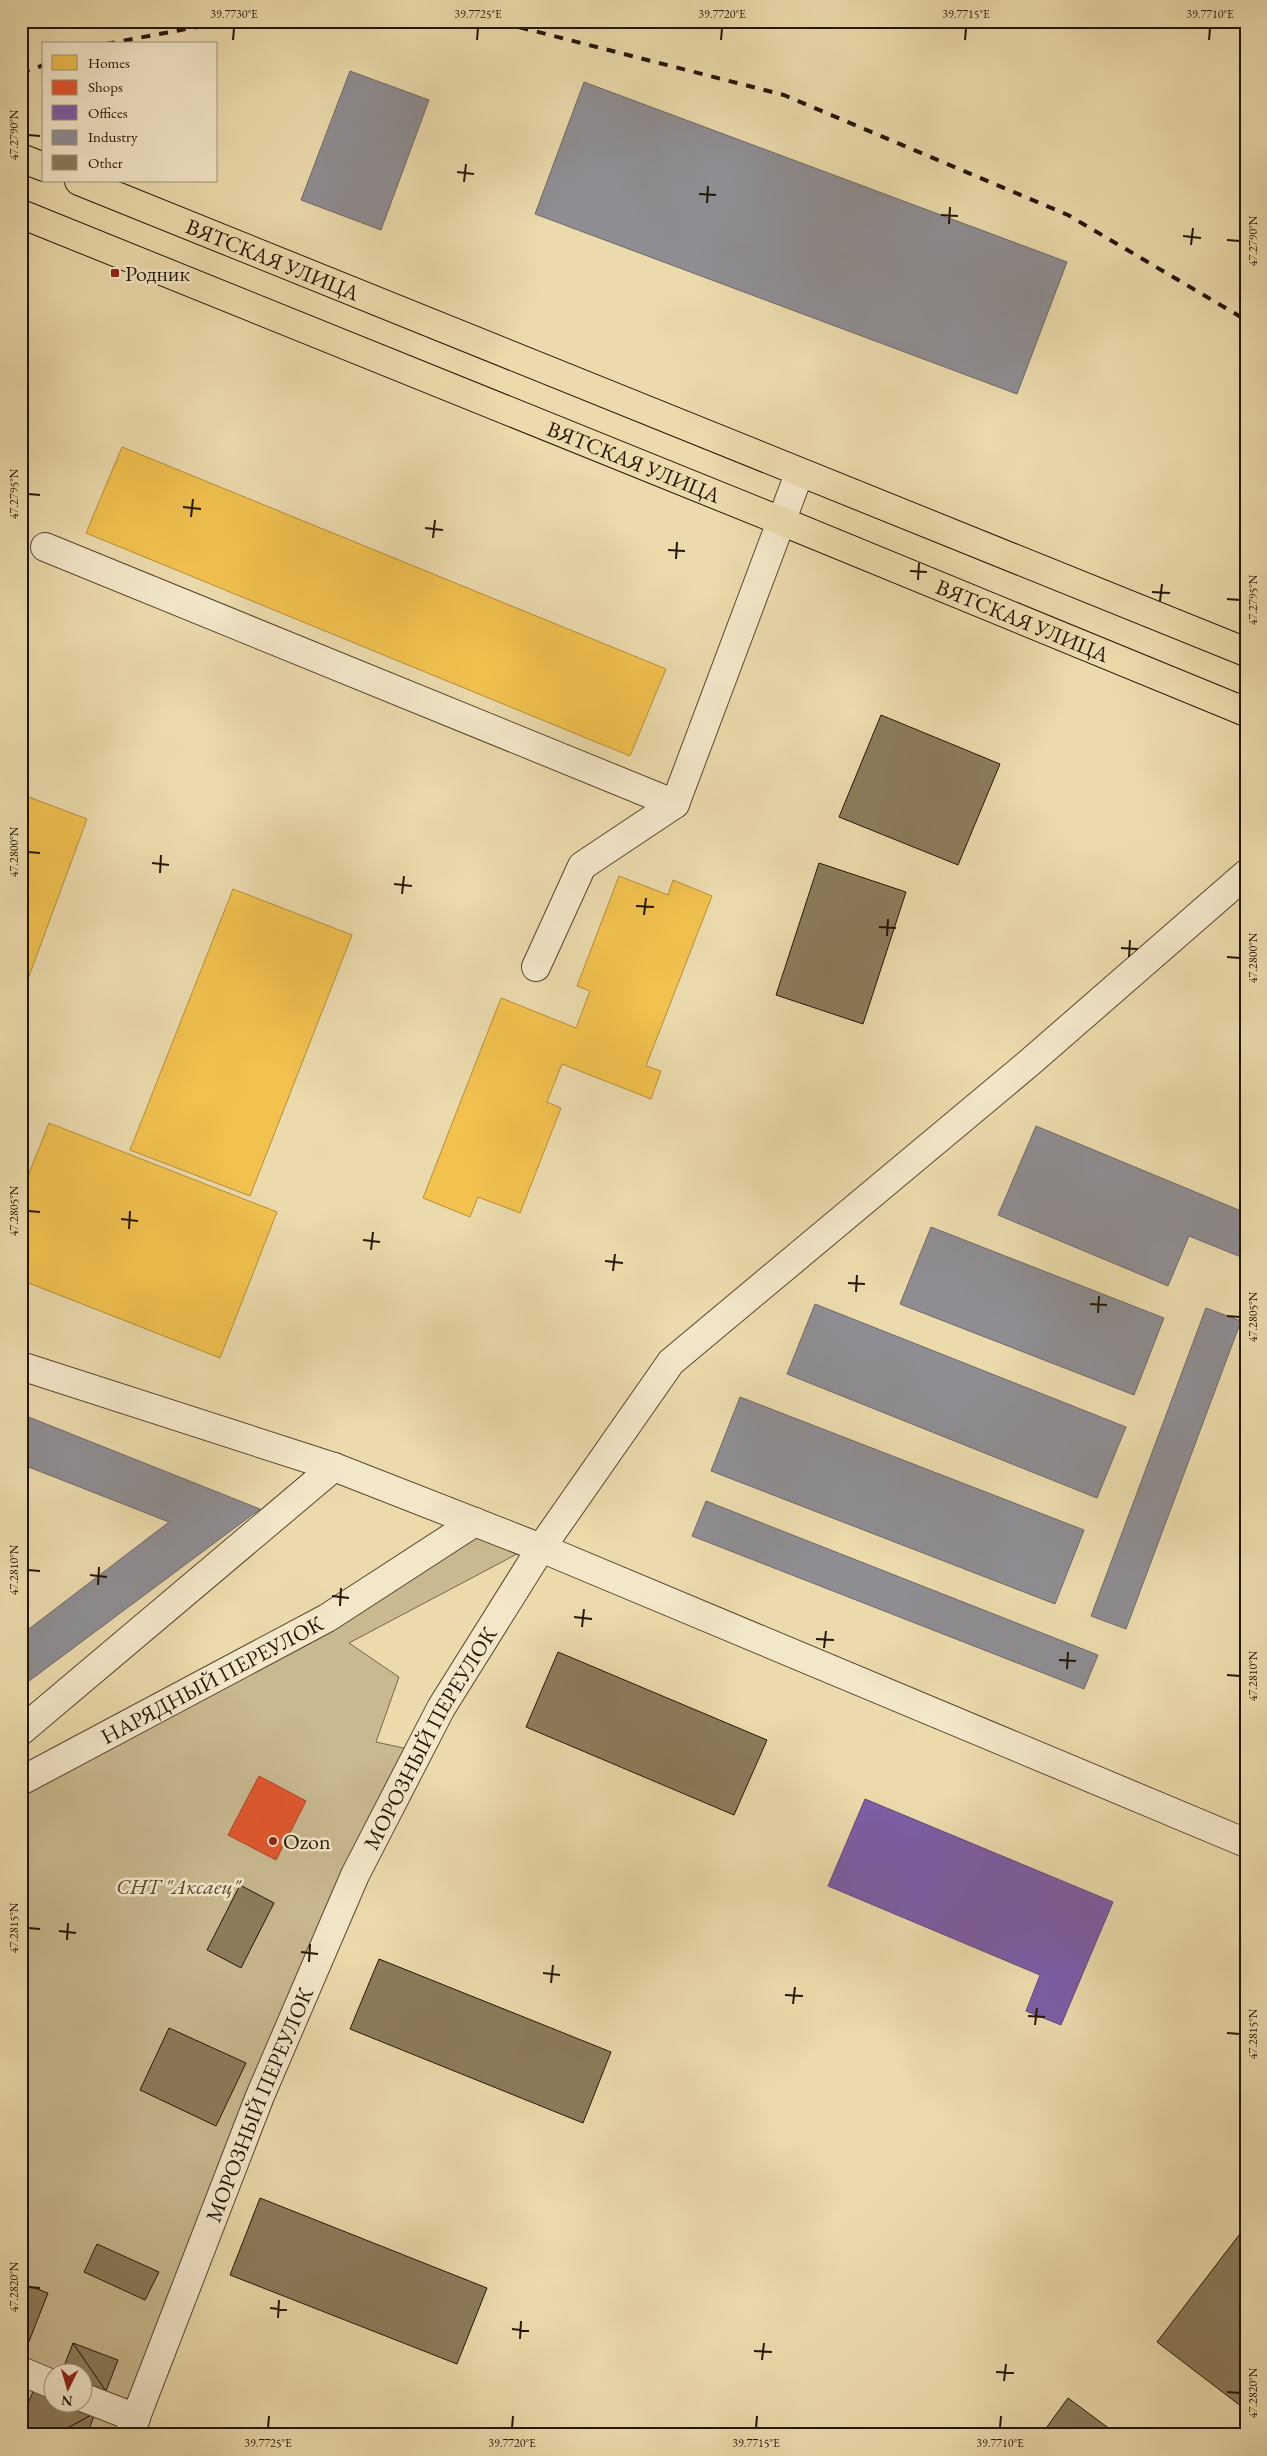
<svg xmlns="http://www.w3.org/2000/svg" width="1267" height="2456" font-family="'EB Garamond',serif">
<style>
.green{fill:#c9b990;stroke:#76684a;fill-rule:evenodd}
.homes{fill:#f2c14e;stroke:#b48e38}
.shops{fill:#e4572e;stroke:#a42}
.offices{fill:#7b5ea7;stroke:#614876}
.industry{fill:#8d8d92;stroke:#6e6968}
.building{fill:#8b7c5c;stroke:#241605}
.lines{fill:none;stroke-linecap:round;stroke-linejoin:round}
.minor-casing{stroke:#56472f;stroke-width:30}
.major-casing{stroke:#241605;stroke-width:30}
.minor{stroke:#f2e7c9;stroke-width:28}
.major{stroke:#ebdaac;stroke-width:28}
.rail{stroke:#241605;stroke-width:4;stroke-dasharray:9 9;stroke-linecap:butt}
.ticks{fill:none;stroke:#241605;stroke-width:2}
.poi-dot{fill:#8f2418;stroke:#f2e7c9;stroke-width:2}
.labels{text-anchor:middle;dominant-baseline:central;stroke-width:5;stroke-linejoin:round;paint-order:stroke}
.street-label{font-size:22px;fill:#241605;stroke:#f2e7c9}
.poi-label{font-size:22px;fill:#241605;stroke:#f2e7c9;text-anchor:start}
.park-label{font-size:22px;font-style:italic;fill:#56472f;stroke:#f2e7c9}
.neatline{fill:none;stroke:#241605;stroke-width:2}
.ticks-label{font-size:12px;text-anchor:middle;fill:#241605}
</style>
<rect width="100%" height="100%" fill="#ebdaac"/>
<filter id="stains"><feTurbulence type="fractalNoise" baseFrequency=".004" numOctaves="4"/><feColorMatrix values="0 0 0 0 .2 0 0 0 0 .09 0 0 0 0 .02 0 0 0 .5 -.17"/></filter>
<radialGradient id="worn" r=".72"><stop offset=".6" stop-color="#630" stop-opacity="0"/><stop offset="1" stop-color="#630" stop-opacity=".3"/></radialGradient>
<path class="green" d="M476,1532l41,22 -168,89 50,34 -23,65 32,7 -295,686h-92v-640zM52,2374h30v30h-30z"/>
<g class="homes">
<polygon points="122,447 666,669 630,756 86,533"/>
<polygon points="26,796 87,819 21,998 21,808"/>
<polygon points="619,876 668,895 673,880 712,896 646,1066 661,1071 651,1099 562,1064 547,1102 561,1108 520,1213 478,1197 470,1217 423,1198 501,998 576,1028 590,991 577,986"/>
<polygon points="233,889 352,935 250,1196 130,1150"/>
<polygon points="49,1123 277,1212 220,1358 21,1280 21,1194"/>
</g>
<polygon class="shops" points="259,1776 306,1801 276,1860 228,1835"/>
<polygon class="offices" points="865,1799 1113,1902 1061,2025 1026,2011 1040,1975 828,1886"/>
<g class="industry">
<polygon points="350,71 429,100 381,230 301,200"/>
<polygon points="584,82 1067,262 1017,394 535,214"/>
<polygon points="1036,1126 1246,1213 1246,1259 1189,1236 1168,1286 998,1215"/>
<polygon points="931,1227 1164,1318 1134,1395 900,1304"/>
<polygon points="815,1304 1126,1427 1097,1498 787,1374"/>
<polygon points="1206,1308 1241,1321 1126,1629 1091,1616"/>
<polygon points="740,1397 1084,1530 1055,1604 711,1471"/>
<polygon points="21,1414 260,1509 21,1687 21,1635 169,1522 21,1464"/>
<polygon points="706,1501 1098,1655 1084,1689 692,1536"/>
</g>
<g class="building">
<polygon points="881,715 1000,764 958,865 839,817"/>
<polygon points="819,863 906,892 863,1024 776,995"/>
<polygon points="558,1652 767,1740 734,1815 526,1727"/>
<polygon points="240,1885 274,1903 241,1968 207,1950"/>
<polygon points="379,1959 611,2052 583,2123 350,2029"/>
<polygon points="169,2028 246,2063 216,2126 140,2090"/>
<polygon points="260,2198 487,2288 457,2364 230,2275"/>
<polygon points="1246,2226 1246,2410 1157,2342"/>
<polygon points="97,2244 159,2272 145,2300 84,2272"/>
<polygon points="21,2283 48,2293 26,2349 21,2347"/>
<polygon points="73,2343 106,2391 82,2382 82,2374 61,2374"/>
<polygon points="73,2343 118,2360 106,2391"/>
<polygon points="34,2389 52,2397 52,2404 70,2404 95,2413 55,2435 21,2435 21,2421"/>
<polygon points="1068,2398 1118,2435 1041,2435"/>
<polygon points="95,2413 87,2435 55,2435"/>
</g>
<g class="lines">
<g class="minor-casing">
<g id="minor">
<polyline points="45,547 675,804 799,474"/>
<polyline points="536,967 582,866 675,804"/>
<polyline points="21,1366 334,1467 541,1548 1246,1843"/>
<polyline points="21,1731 334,1467"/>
<path id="s1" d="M21,1781l306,-163 148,-96"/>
<polyline points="21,2371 52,2384"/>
<polyline points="82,2397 136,2418"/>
<path id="s2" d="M129,2435l131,-339 95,-221 86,-167 100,-160 130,-186 358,-299 217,-189"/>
</g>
</g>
<g class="major-casing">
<g id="major">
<polyline points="21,158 44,167"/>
<path id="s3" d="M79,181l1167,471"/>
<path id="s4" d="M21,214l760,307 465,191"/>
</g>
</g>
<use href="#minor" class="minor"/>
<use href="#major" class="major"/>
<g class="rail">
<polyline points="466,21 503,23 784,95 1068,215 1246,320"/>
<polyline points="106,44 229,21"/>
<polyline points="21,73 44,65"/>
</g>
</g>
<path class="ticks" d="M233,40l1,-12M477,40l1,-12M721,40l1,-12M965,40l1,-12M1209,40l1,-12M28,135l12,1M457,172l17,2M464,182l2,-18M699,194l17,1M707,203l1,-17M941,215l17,1M949,224l1,-17M1183,236l18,2M1227,240l13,1M1191,245l2,-17M28,494l12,1M183,507l18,2M191,517l2,-18M425,528l18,2M433,538l2,-18M668,550l17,1M676,559l1,-17M910,571l17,1M918,580l1,-17M1152,592l18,1M1227,599l13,1M1160,601l2,-17M28,852l12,1M152,863l17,2M160,873l1,-18M394,884l18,2M402,894l2,-18M636,906l18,1M644,915l2,-17M879,927l17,1M887,936l1,-17M1121,948l17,1M1129,957l1,-17M1227,957l13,1M28,1211l12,1M121,1219l17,2M129,1229l1,-18M363,1240l17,2M371,1250l2,-18M605,1261l18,2M613,1271l2,-17M848,1283l17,1M856,1292l1,-17M1090,1304l17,1M1098,1313l1,-17M1227,1316l13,1M28,1570l12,1M90,1575l17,2M98,1585l1,-18M332,1596l17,2M340,1606l1,-18M574,1617l18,2M582,1627l2,-18M816,1639l18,1M824,1648l2,-17M1059,1660l17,1M1067,1669l1,-17M1227,1675l13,1M28,1928l12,1M59,1931l17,2M67,1940l1,-17M301,1952l17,2M309,1962l1,-18M543,1973l17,2M551,1983l2,-18M785,1995l18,1M793,2004l2,-17M1028,2016l17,1M1035,2025l2,-17M1227,2033l13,1M28,2287l12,1M270,2308l17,2M278,2318l1,-18M512,2329l17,2M520,2339l1,-18M754,2351l18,1M762,2360l2,-17M996,2372l18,1M1004,2381l2,-17M1227,2392l13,1M268,2428l1,-12M512,2428l1,-12M756,2428l1,-12M1000,2428l1,-12"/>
<g class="poi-dot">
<rect x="110" y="268" width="10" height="10" rx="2.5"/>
<circle cx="273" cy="1841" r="5"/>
</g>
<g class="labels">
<g class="street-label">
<text stroke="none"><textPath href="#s3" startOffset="209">ВЯТСКАЯ УЛИЦА</textPath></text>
<text stroke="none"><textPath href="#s4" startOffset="661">ВЯТСКАЯ УЛИЦА</textPath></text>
<text stroke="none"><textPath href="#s4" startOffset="1081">ВЯТСКАЯ УЛИЦА</textPath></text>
<text stroke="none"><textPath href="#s1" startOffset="216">НАРЯДНЫЙ ПЕРЕУЛОК</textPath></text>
<text stroke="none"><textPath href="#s2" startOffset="760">МОРОЗНЫЙ ПЕРЕУЛОК</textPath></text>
<text stroke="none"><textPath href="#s2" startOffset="355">МОРОЗНЫЙ ПЕРЕУЛОК</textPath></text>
</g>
<g class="poi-label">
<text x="125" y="273">Родник</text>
<text x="283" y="1841">Ozon</text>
</g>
<g class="park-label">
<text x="178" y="1886">СНТ "Аксаец"</text>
</g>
</g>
<rect width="1267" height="2456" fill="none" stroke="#ebdaac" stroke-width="55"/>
<rect x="42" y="42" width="175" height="140" fill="#f2e7c9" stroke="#a0937b"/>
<rect x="52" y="55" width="25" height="15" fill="#f2c14e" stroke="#a0937b"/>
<text x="88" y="68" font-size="15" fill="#241605">Homes</text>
<rect x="52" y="80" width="25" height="15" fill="#e4572e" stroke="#a0937b"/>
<text x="88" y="92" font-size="15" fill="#241605">Shops</text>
<rect x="52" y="105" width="25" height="15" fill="#7b5ea7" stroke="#a0937b"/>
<text x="88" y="118" font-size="15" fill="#241605">Offices</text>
<rect x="52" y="130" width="25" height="15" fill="#8d8d92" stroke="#a0937b"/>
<text x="88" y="142" font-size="15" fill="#241605">Industry</text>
<rect x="52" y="155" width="25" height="15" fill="#8b7c5c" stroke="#a0937b"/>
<text x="88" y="168" font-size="15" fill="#241605">Other</text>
<g transform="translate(68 2388) rotate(185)"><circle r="24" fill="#f2e7c9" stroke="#a0937b"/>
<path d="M0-4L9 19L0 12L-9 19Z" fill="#8f2418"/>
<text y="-8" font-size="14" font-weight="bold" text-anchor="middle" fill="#241605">N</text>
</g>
<rect x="28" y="28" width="1212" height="2400" class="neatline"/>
<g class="ticks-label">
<text x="234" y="18">39.7730°E</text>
<text x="478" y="18">39.7725°E</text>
<text x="722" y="18">39.7720°E</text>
<text x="966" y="18">39.7715°E</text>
<text x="1210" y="18">39.7710°E</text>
<text transform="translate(14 135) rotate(-90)" y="4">47.2790°N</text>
<text transform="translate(1253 241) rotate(-90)" y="4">47.2790°N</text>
<text transform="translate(14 494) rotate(-90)" y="4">47.2795°N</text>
<text transform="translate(1253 600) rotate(-90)" y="4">47.2795°N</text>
<text transform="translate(14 852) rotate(-90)" y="4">47.2800°N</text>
<text transform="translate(1253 958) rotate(-90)" y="4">47.2800°N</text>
<text transform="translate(14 1211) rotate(-90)" y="4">47.2805°N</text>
<text transform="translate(1253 1317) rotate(-90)" y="4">47.2805°N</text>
<text transform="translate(14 1570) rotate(-90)" y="4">47.2810°N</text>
<text transform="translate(1253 1676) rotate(-90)" y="4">47.2810°N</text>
<text transform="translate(14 1928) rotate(-90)" y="4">47.2815°N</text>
<text transform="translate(1253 2034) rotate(-90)" y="4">47.2815°N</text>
<text transform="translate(14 2287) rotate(-90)" y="4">47.2820°N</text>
<text transform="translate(1253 2393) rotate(-90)" y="4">47.2820°N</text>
<text x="268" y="2447">39.7725°E</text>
<text x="512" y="2447">39.7720°E</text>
<text x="756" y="2447">39.7715°E</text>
<text x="1000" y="2447">39.7710°E</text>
</g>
<rect width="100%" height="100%" filter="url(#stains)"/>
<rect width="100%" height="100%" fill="url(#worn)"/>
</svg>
